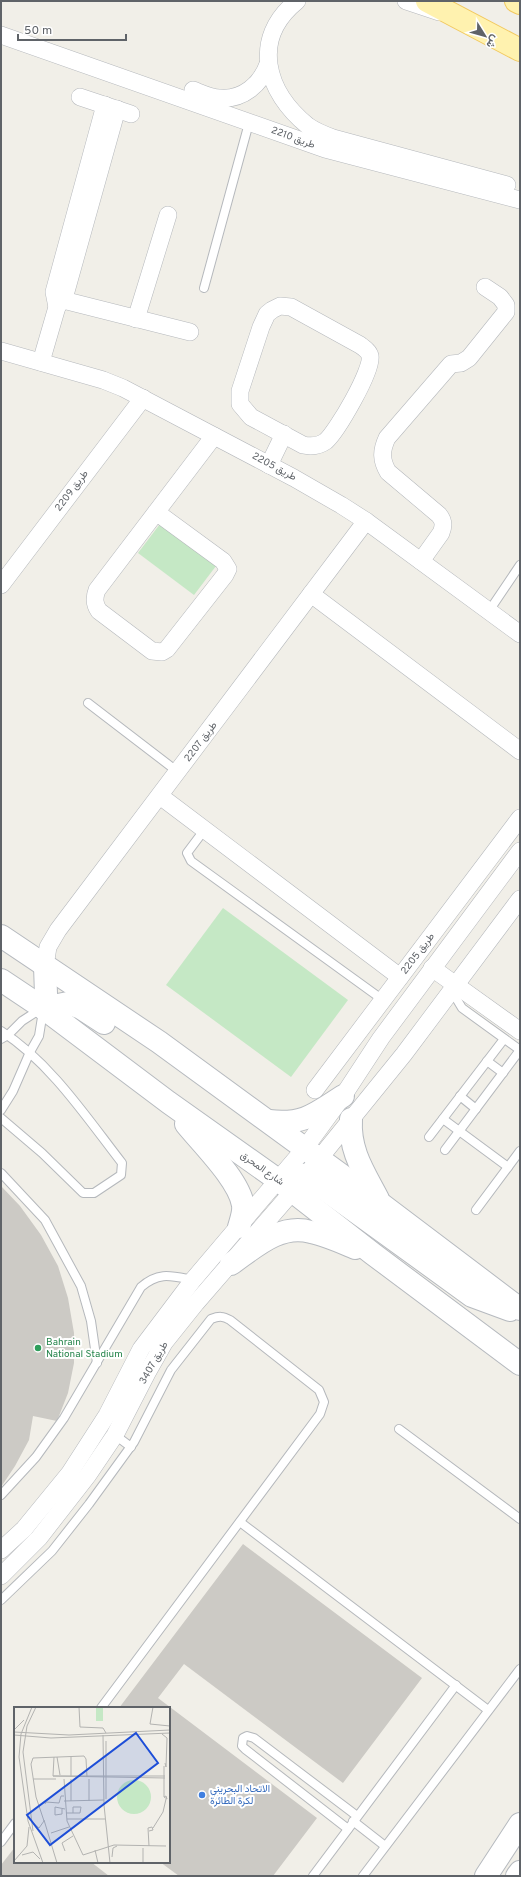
<svg xmlns="http://www.w3.org/2000/svg" width="521" height="1877" font-family="Overpass,Vazirmatn,sans-serif">
<style>
.green{fill:#c5e8c5}
.building{fill:#cccac5}
.lines{fill:none;stroke-linecap:round;stroke-linejoin:round}
.lane-casing{stroke:#b5b8bc;stroke-width:10}
.street-casing{stroke:#b5b8bc;stroke-width:18}
.secondary-casing{stroke:#b6babf;stroke-width:24}
.primary-casing{stroke:#f2c960;stroke-width:24}
.lane{stroke:#fff;stroke-width:8}
.street{stroke:#fff;stroke-width:17}
.secondary{stroke:#fff;stroke-width:22}
.primary{stroke:#fff2af;stroke-width:22}
.leisure-dot{fill:#2e9e5b;stroke:#fff;stroke-width:1.5}
.shop-dot{fill:#3f7fe0;stroke:#fff;stroke-width:1.5}
.labels{text-anchor:middle;dominant-baseline:central;stroke-width:4;stroke-linejoin:round;paint-order:stroke}
.street-label{font-size:10px;fill:#5f6368;stroke:#fff}
.leisure-label{font-size:10px;fill:#27864d;stroke:#fff;text-anchor:start}
.shop-label{font-size:10px;fill:#366cbe;stroke:#fff;text-anchor:start}
.inset-road{fill:none;stroke:#b3b3b1;stroke-width:1}
.view{fill:#1d4ed8;fill-opacity:0.15;stroke:#1d4ed8;stroke-width:2}
.inset-edge{fill:none;stroke:#5f6368;stroke-width:2}
</style>
<rect width="100%" height="100%" fill="#f1efe8"/>
<g class="green">
<polygon points="160,524 216,566 194,595 138,553"/>
<polygon points="223,908 348,1000 291,1077 166,985"/>
</g>
<g class="building">
<polygon points="1,1186 20,1206 41,1235 58,1266 68,1298 74,1333 74,1363 68,1393 57,1421 33,1416 29,1440 15,1466 1,1487"/>
<polygon points="243,1544 422,1678 343,1783 184,1664 158,1698 317,1818 273,1876 179,1876 160,1862 169,1862 169,1708 119,1708"/>
<polygon points="15,1847 15,1862 91,1862 109,1876 1,1876 1,1865"/>
</g>
<g class="lines">
<g class="lane-casing">
<g id="lane">
<polyline points="204,288 249,123"/>
<polyline points="489,611 520,565"/>
<polyline points="88,703 178,772"/>
<polyline points="205,829 187,853 191,861 383,1000"/>
<polyline points="456,988 456,998 462,1008 520,1050"/>
<path d="M1,1031c49,31 86,87 121,132l-1,12 -27,18h-11l-41,-40 -41,-35"/>
<polyline points="1,1039 8,1035 22,1021 42,1008"/>
<polyline points="487,1061 503,1073"/>
<polyline points="460,1096 476,1109"/>
<polyline points="1,1110 13,1091 30,1052 39,1036 43,1011"/>
<polyline points="443,1119 508,1167"/>
<polyline points="429,1137 504,1039"/>
<polyline points="445,1150 520,1050"/>
<polyline points="1,1173 45,1220 81,1286 91,1321 97,1363"/>
<polyline points="476,1210 520,1151"/>
<polyline points="399,1429 520,1519"/>
<polyline points="115,1435 131,1447"/>
<path d="M1,1495l35,-38 28,-39 77,-131c18,-16 31,-11 52,-7"/>
<polyline points="240,1522 488,1710"/>
<path d="M1,1600l51,-49 37,-47 45,-62 37,-72 40,-51c8,-3 12,-3 19,1l89,70 5,12 -4,12 -219,294"/>
<polyline points="353,1821 385,1846"/>
<polyline points="348,1829 245,1749 242,1746 243,1738 247,1736 254,1738 357,1816"/>
<polyline points="1,1842 15,1823"/>
<polyline points="313,1876 456,1685"/>
<polyline points="363,1876 520,1669"/>
</g>
</g>
<g class="street-casing">
<g id="street">
<path d="M297,1c-47,38 -31,91 11,125 7,5 17,9 25,12l174,47"/>
<polyline points="406,1 439,12"/>
<polyline points="1,35 325,149 520,200"/>
<path d="M193,90c8,3 18,8 27,8 23,2 41,-14 48,-34"/>
<polyline points="80,97 131,114"/>
<polyline points="63,300 190,332"/>
<path d="M280,306l11,1 69,38c4,3 9,6 10,11 3,14 -33,75 -44,85 -7,5 -14,6 -23,4l-52,-28 -11,-13v-13l21,-64 6,-13 5,-4z"/>
<polyline points="57,307 54,292 105,105"/>
<polyline points="136,319 168,215"/>
<polyline points="1,351 103,380 123,388 294,478 341,505 366,521 520,634"/>
<polyline points="41,362 57,307 65,295 117,109"/>
<polyline points="269,465 284,434"/>
<path d="M156,512l67,49 5,8 -3,6 -58,74 -5,3 -10,-1 -53,-40c-5,-7 -5,-13 -2,-21l117,-154"/>
<path d="M421,561l20,-28c3,-7 3,-12 -2,-18l-51,-43c-7,-12 -7,-21 -1,-34l64,-74 10,-1 8,-5 37,-46v-7l-6,-8 -15,-10"/>
<polyline points="1,585 143,398"/>
<polyline points="311,594 520,751"/>
<polyline points="160,796 400,977"/>
<polyline points="45,966 48,947 58,930 366,521"/>
<polyline points="432,968 520,1031"/>
<polyline points="315,1090 520,818"/>
<polyline points="1,1550 24,1529 69,1474 107,1415 141,1349 193,1280 305,1148 343,1096 381,1038 520,851"/>
<polyline points="1,1576 39,1538 88,1475 115,1435 147,1373 164,1343 196,1303 293,1191 404,1054 520,899"/>
</g>
</g>
<g class="secondary-casing">
<g id="secondary">
<polyline points="1,936 159,1042 381,1204 520,1309"/>
<polyline points="1,980 43,1008 168,1102 278,1180 373,1254 520,1364"/>
<polyline points="43,1008 68,1003 81,1008 104,1023"/>
<polyline points="43,1008 46,994 45,966"/>
<path d="M351,1119c-2,32 13,53 27,80"/>
<path d="M269,1121c35,4 46,-7 74,-25"/>
<path d="M186,1124c17,21 53,56 57,81 1,7 -2,15 -4,22"/>
<polyline points="278,1180 291,1174 305,1175 472,1296 510,1310"/>
<path d="M231,1264c23,-16 49,-41 80,-32 15,3 30,10 44,16"/>
<polyline points="486,1876 520,1824"/>
<polyline points="517,1876 520,1872"/>
</g>
</g>
<g class="primary-casing">
<g id="primary">
<polyline points="427,1 520,50"/>
<polyline points="516,1 520,3"/>
</g>
</g>
<use href="#lane" class="lane"/>
<use href="#street" class="street"/>
<use href="#secondary" class="secondary"/>
<use href="#primary" class="primary"/>
</g>
<circle class="leisure-dot" cx="38" cy="1348" r="4"/>
<circle class="shop-dot" cx="202" cy="1795" r="4"/>
<g class="labels">
<g class="street-label">
<text transform="translate(293 138) rotate(20)">طريق 2210</text>
<text transform="translate(274 467) rotate(28)">طريق 2205</text>
<text transform="translate(72 491) rotate(-53)">طريق 2209</text>
<text transform="translate(201 742) rotate(-53)">طريق 2207</text>
<text transform="translate(418 954) rotate(-53)">طريق 2205</text>
<text transform="translate(262 1169) rotate(35)">شارع المحرق</text>
<text transform="translate(154 1363) rotate(-60)">طريق 3407</text>
</g>
<g class="leisure-label">
<text x="46" y="1342">Bahrain<tspan x="46" dy="12">National Stadium</tspan></text>
</g>
<g class="shop-label">
<text x="210" y="1789">الاتحاد البحريني<tspan x="210" dy="12">لكرة الطائرة</tspan></text>
</g>
</g>
<g transform="translate(14 1707)">
<rect width="156" height="156" fill="#f1efe8"/>
<path d="M82,0h7v14h-7zM103 90a17 17 0 1 1 34 0a17 17 0 1 1-34 0Z" fill="#c5e8c5"/>
<path class="inset-road" d="M18,0l-11,27 -2,23 9,64 15,42M65,0l1,20 23,1 3,5M139,0l-3,17 20,2M0,23l10,-10M0,25l55,3 101,-5M148,27l5,4 -1,29 -1,-4M0,28l37,3 119,-5M89,28l1,70 6,58M92,34v58M43,50l3,18M57,50v20M39,69l1,-19M151,69h-112l112,2M19,72h23M50,72l3,42 16,34 31,-10 52,1M57,72v22M75,72v22M150,90l3,2 -1,-3 -2,1v-31M50,94l40,-1M31,97l1,-2 13,1 2,-7h3M48,102v5l-7,1v-8l10,2M52,106h14l1,-6h-8v6M53,112h38M30,113l13,43M18,115l7,6 5,-7 -8,-24 -5,-33 2,-6 51,-2 2,3 1,18M139,121l10,-16 3,-13M19,124l-10,-79 4,-26 9,-19M37,126l18,-6M135,139l-1,-18 4,-1 1,3 -4,1M129,141v15M81,143l3,13M51,144l-3,-8 11,-7M8,148l11,-3 7,7M98,150l1,-9 4,-2M0,154l13,-15 2,-19"/>
<path class="view" d="M122,26l22,30 -108,82 -23,-30z"/>
<rect width="156" height="156" class="inset-edge"/>
</g>
<rect width="521" height="1877" fill="none" stroke="#5f6368" stroke-width="4"/>
<g transform="translate(485 36) rotate(127)" stroke="#ffffff" stroke-width="3" paint-order="stroke">
<path d="M0-3L7 15L0 10L-7 15Z" fill="#5f6368"/>
<text y="-6" font-size="11" font-weight="bold" text-anchor="middle" fill="#5f6368">ش</text>
</g>
<path d="M18 34v6h108v-6" fill="none" stroke="#5f6368" stroke-width="2"/>
<text x="24" y="34" font-size="12" fill="#5f6368" stroke="#ffffff" stroke-width="3" paint-order="stroke">50 m</text>
</svg>
